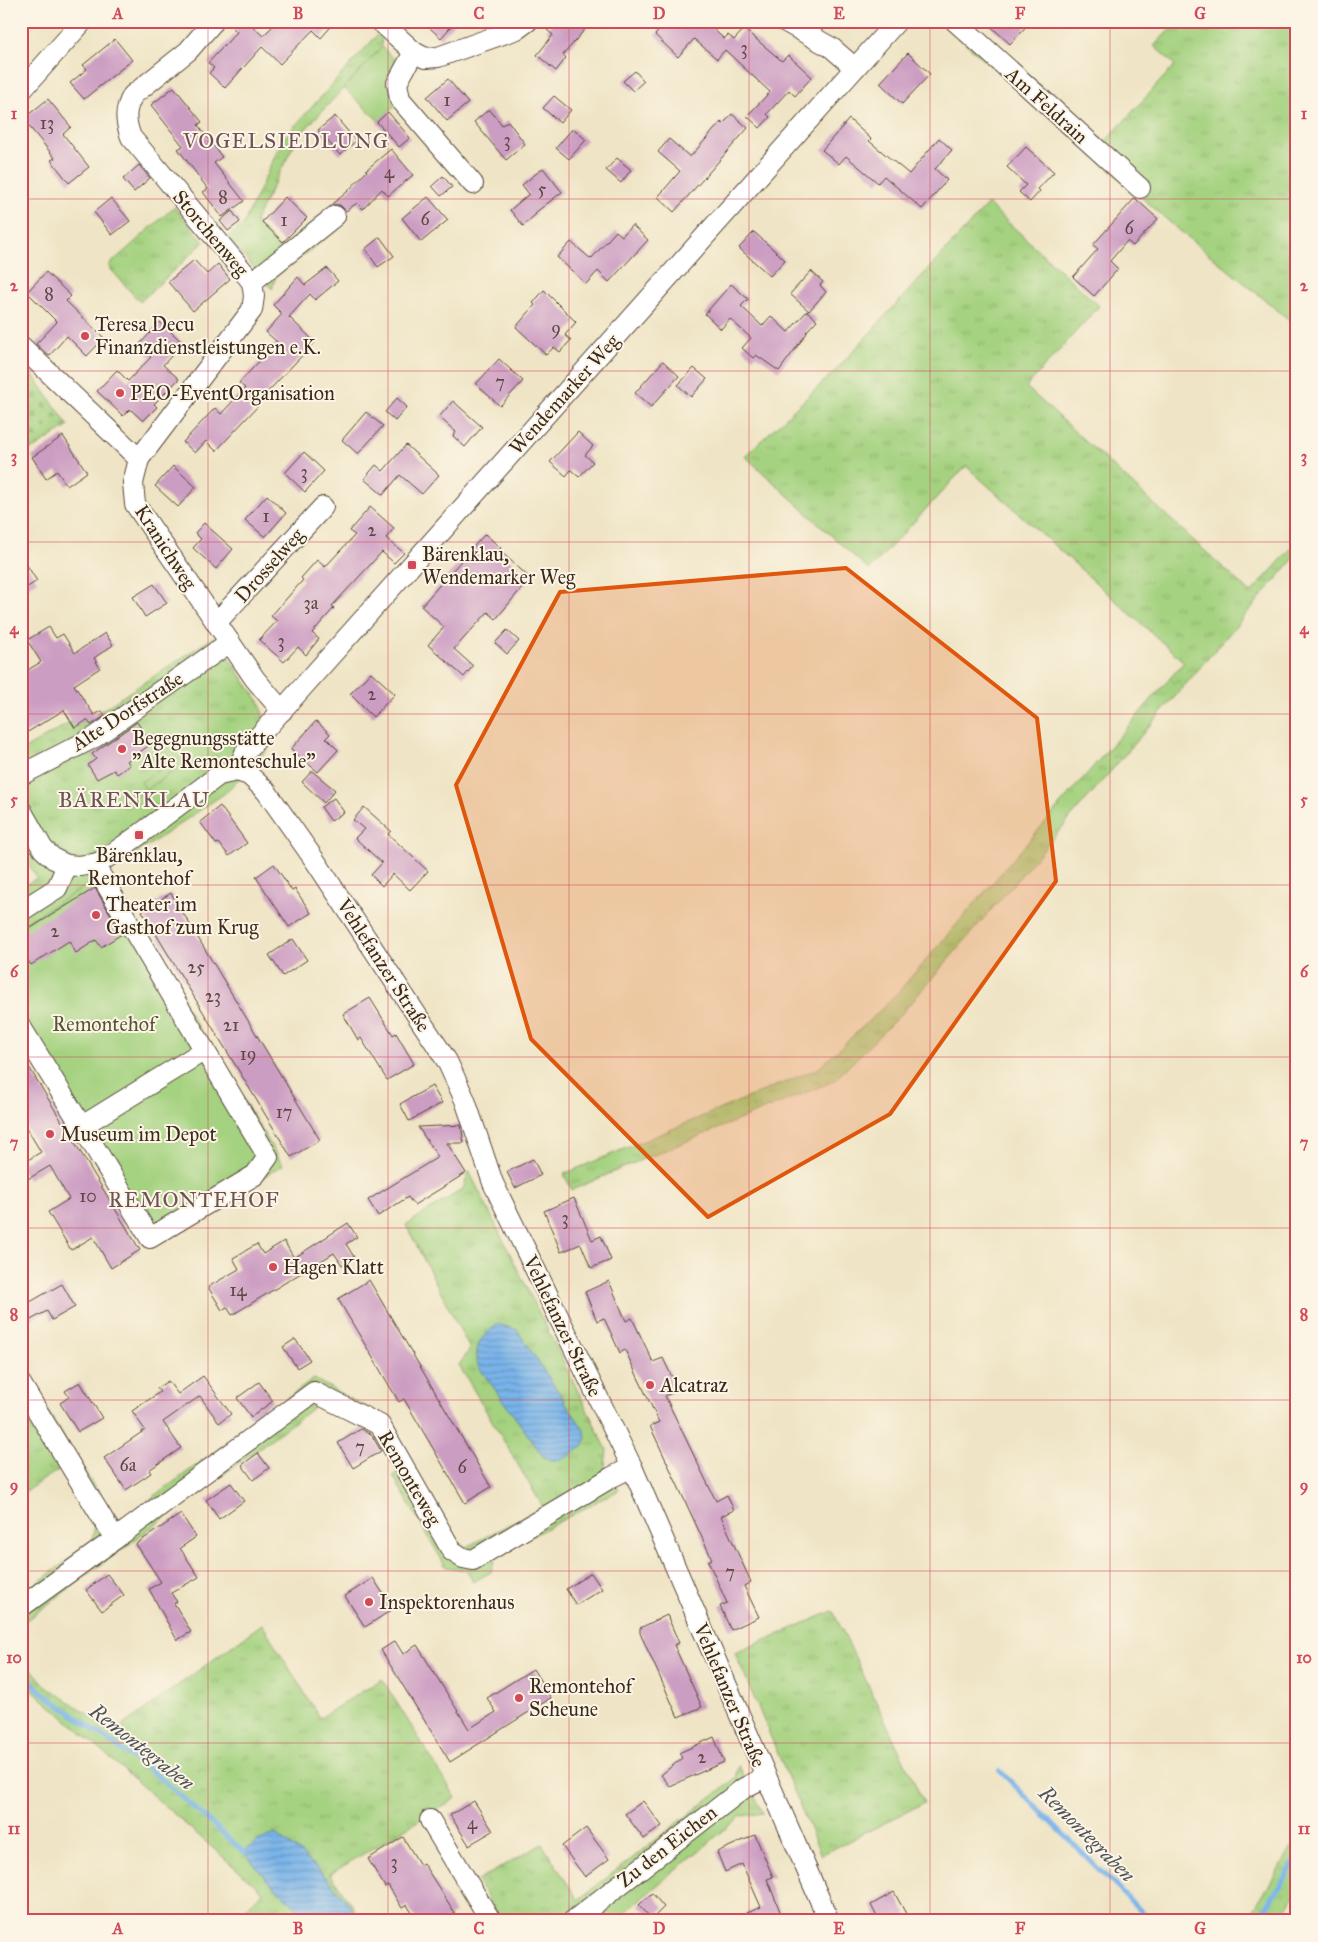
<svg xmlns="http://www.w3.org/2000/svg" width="1318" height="1942" font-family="'IM FELL Great Primer',serif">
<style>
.grass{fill:url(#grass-tufts);stroke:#707e4f}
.cemetery{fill:url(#cemetery-stones);stroke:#707e4f}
.green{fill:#a5d280;stroke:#707e4f}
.water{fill:url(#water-rules);stroke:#5a6f84}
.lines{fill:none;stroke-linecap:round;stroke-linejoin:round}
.stream{stroke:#79b4ea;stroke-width:5}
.building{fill:#cc9dc2}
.minor-casing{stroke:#564637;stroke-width:22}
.minor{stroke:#fff;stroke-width:20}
.marked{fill:#df570d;fill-opacity:0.2;stroke:#df570d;stroke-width:4;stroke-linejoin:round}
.grid{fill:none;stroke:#d1495b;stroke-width:1;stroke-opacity:0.55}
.poi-dot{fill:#d1495b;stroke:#fcf5e5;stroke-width:2}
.labels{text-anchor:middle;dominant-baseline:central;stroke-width:4;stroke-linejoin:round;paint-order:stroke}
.number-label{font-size:18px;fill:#5f4747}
.street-label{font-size:20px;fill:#3b2a1e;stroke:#fcf5e5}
.poi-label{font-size:20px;fill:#3b2a1e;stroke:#fcf5e5;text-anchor:start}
.park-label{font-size:20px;fill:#565436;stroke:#fcf5e5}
.neighbourhood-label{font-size:21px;letter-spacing:1px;fill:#6e5257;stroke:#fcf5e5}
.water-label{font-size:21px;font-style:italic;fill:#4e535b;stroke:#fcf5e5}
.quarter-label{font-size:22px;letter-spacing:1px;fill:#6e5257;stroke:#fcf5e5}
.neatline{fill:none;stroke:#d1495b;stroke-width:2}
.grid-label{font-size:16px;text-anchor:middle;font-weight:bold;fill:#d1495b}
</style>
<defs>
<pattern id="grass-tufts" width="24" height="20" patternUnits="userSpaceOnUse" patternTransform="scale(1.25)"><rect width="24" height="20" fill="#a5d280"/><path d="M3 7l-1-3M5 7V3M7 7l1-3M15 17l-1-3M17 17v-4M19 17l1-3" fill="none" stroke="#8fb46e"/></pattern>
<pattern id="cemetery-stones" width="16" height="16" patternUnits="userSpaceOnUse" patternTransform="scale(1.25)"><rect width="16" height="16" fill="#a5d280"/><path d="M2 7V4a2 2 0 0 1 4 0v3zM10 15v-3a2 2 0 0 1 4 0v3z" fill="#8fb46e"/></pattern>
<pattern id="water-rules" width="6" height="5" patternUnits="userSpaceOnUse" patternTransform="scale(1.25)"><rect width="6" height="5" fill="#79b4ea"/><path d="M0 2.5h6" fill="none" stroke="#6493bd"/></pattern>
</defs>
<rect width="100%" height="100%" fill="#fcf5e5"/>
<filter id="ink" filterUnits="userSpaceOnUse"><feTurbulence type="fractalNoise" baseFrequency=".02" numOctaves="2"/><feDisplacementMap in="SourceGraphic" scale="10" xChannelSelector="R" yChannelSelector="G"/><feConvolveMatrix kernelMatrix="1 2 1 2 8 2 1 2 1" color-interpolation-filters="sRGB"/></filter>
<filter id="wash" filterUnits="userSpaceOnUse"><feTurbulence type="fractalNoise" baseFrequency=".0096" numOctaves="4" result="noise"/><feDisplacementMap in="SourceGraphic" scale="20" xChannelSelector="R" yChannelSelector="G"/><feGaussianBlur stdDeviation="1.12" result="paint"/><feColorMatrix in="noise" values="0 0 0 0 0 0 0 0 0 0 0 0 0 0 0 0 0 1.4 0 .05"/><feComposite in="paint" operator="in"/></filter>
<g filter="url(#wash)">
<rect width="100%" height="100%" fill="#efe4c5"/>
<g class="grass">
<polygon points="940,21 966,21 1105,142 1175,65 1154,46 1178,21 1297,21 1297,326 1173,225"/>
<polygon points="380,32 382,47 298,137 255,221 280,249 327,210 341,227 276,276 272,289 227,237 243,225 283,139"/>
<polygon points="988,204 1099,306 1026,387 1251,593 1297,542 1297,555 903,1012 834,1081 634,1163 572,1190 564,1174 819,1068 892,999 1184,662 966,466 869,570 745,456 835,371"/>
<polygon points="174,207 204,242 140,302 108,266"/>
<polygon points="214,637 260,703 270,747 225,793 105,875 21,925 21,887 37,878 21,852 21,751 71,722 76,727"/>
<polygon points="469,1171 607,1450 604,1472 619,1490 496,1555 491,1572 473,1582 467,1570 446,1567 393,1476 399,1472 372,1425 321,1402 21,1624 21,1595 92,1542 95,1522 63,1467 21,1494 21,1367 112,1516 122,1520 314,1379 377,1413 385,1422 460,1544 466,1547 543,1507 459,1365 470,1349 406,1225 463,1189"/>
<polygon points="833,1611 924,1803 821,1855 735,1653"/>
<path d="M262,1624l58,94 62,-39 74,119 -126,76 29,41 -6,6h-7l7,-11c-22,-30 -47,-55 -78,-76l-8,46 44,41h-79l31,-29 -242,-212v-24l24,29 69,47z"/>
<polygon points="739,1766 763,1813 741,1816 614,1921 502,1921 477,1881 542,1844 578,1900 736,1778"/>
<polygon points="1297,1840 1297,1892 1279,1921 1247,1921"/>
</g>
<polygon class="cemetery" points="21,358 69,426 21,456"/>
<g class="green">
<polygon points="382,47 394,59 396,105 379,121 344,88"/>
<polygon points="167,764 172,772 146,790 141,782"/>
<polygon points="105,875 283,1165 149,1245 21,1039 21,925"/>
</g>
<g class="water">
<path d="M498,1324l19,6 67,100 2,8 -2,8c-16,10 -24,20 -41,10l-65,-90c-4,-22 3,-29 20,-42z"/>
<path d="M275,1834c31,21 56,46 78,76l-7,11h-35l-44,-41 -23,-28 13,-11z"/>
</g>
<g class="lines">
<g class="stream">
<polyline points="762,21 805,45"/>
<polyline points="816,51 821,54"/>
<polyline points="21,1669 39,1690 159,1777 244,1852"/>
<polyline points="1000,1771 1151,1921"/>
<polyline points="1258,1921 1297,1858"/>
</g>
</g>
<g id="blocks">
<g class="building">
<polygon points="226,21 247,21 263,36 278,21 336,21 321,38 313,30 280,64 262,47 225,88 209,73 214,68 208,63 237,32"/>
<polygon points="422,21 456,21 441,38"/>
<polygon points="554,21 592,21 563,55 566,58 556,71 537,55 553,35 547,30"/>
<polygon points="667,21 705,21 724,39 728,35 734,40 744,29 782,61 788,55 812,77 795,96 789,90 767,114 770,117 760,128 747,116 770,92 725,50 717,59 694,39 678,57 655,35"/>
<polygon points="985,21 1031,21 1010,44"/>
<polygon points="115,39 132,60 84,99 70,83 87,69 83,65"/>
<polygon points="908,53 930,74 902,104 880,83"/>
<polygon points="635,71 644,81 633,91 623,81"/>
<polygon points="448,79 468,103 447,121 427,97"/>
<polygon points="174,87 202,122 198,125 222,157 214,163 244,201 222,217 203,192 208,189 178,149 183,146 151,105"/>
<polygon points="554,96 571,110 560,123 543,108"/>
<polygon points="48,99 71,127 63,134 89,167 69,183 51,160 55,158 23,119"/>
<polygon points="489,109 502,125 508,121 525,144 506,160 474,122"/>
<polygon points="388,112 410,138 399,147 377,122"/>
<polygon points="732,114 748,128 674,212 658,197 680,171 658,152 669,139 690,157 721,122 723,124"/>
<polygon points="335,116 356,141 340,155 318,130"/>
<polygon points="849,119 871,139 869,141 909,174 939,138 952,150 935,169 947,180 922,209 884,176 878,183 846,156 839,164 822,150"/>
<polygon points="573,128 586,140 569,159 556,148"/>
<polygon points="1026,147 1054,172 1038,189 1040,191 1030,202 1019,192 1026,185 1007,167"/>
<polygon points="391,149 413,175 388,196 382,189 363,209 357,203 346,211 340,205 331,205 347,192 367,171 366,170"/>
<polygon points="617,158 631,170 621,183 606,170"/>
<polygon points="139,165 150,178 134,192 123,179"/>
<polygon points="543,168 562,192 535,213 536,214 523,226 510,210 529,194 522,185"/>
<polygon points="443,176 452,187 441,196 432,186"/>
<polygon points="285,197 307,218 283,242 262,222"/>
<polygon points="428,197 448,220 421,242 402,218"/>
<polygon points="111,198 130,221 112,235 94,212"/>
<polygon points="1135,198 1158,219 1133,246 1127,241 1110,261 1118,269 1094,296 1073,277 1098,249 1093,245"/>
<polygon points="232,211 240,222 228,231 220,221"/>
<polygon points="632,225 648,240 609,282 598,271 586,284 557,257 571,242 591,259 616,231 622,236"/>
<polygon points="754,232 785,260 770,276 739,248"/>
<polygon points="380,237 394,256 378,267 365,249"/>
<polygon points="194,260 207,274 218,264 230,279 193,311 168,282"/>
<polygon points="327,268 338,281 315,300 310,294 289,317 315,342 256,404 258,406 216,451 206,441 195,453 183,442 215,408 221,414 245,388 239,383 277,342 266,332 282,314 273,305 298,277 305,285"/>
<polygon points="811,271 823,282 820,285 826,292 809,311 790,294"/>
<polygon points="46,272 71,296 66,301 104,338 87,356 67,336 49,356 36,344 57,322 27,292"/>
<polygon points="731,284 748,299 741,306 762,326 771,316 788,332 807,311 817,320 806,332 807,333 779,371 756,355 753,358 742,348 751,338 730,319 721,329 705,314"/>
<polygon points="544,290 576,322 565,335 571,340 560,352 554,347 546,355 516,327 535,305 533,303"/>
<polygon points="160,322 183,343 163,365 179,379 154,404 157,407 143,421 130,409 123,416 97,391 117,370 128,381 151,357 139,345"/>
<polygon points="499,359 523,381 500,406 476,384"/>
<polygon points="663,361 679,376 651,407 635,393"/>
<polygon points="694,368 707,379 691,397 678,385"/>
<polygon points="397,398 407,407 395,421 385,412"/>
<polygon points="453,401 482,427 465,447 453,436 456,432 439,417"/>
<polygon points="366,412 383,426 358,454 342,440"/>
<polygon points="578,432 593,446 585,455 593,462 579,477 571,470 566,476 550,462"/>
<polygon points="63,436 87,472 67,486 57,471 46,479 32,457"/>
<polygon points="406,445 439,475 422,494 400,475 383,495 364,479 376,465 383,471"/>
<polygon points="304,452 324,471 305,492 285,473"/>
<polygon points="173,466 196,487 178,507 155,486"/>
<polygon points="267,495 286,513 265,537 245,520"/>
<polygon points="370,507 394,528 386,538 404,553 394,563 382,552 332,606 334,608 312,633 319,639 306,655 298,647 284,662 259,640 277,621 271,616 303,580 301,578 317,560 325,567 355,535 349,531"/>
<polygon points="204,523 233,549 216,569 193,548 201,539 195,533"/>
<polygon points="485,534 501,548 499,550 530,578 496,619 488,612 454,649 473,666 464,677 428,645 444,627 421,606"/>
<polygon points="21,556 37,581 21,591"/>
<polygon points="154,584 167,603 145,617 133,597"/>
<polygon points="49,627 56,638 63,634 75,653 105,633 113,645 94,658 100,668 74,685 94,715 102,711 105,716 91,725 87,720 75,728 64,710 21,736 21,674 41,662 27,640"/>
<polygon points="507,630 519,641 507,654 495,643"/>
<polygon points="371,672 395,694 373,717 350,694"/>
<polygon points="316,721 330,734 326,738 338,750 318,772 291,749"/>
<polygon points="137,722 151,744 127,761 130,765 117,774 114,770 97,779 88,765 96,759 92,754"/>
<polygon points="312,771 335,790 324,803 302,782"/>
<polygon points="334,798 344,812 331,821 321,807"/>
<polygon points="220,806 247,843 229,856 219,843 216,844 200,822"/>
<polygon points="364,807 391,831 388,834 428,871 410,890 393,874 382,886 371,875 382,863 355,838 364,829 353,820"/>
<polygon points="274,864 292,891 295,889 311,913 289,927 256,877"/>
<polygon points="95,888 122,934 101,947 96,940 76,953 69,941 31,965 21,950 21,934"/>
<polygon points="171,893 320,1140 291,1157 142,911"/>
<polygon points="293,939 307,960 283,976 269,955"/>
<polygon points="370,998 393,1035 396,1033 414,1064 387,1080 361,1038 358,1040 343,1014"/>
<polygon points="21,1054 140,1250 111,1268 93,1237 71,1250 48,1212 69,1199 50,1166 28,1179 21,1169 21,1164 41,1152 21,1119"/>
<polygon points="432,1086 442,1103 409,1121 400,1104"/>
<polygon points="461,1125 464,1143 447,1143 466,1173 414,1205 408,1197 378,1216 368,1200 438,1157 418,1127"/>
<polygon points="533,1159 541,1175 515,1188 507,1172"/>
<polygon points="574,1198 592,1240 601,1236 611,1260 591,1268 581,1244 561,1252 544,1211"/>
<polygon points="348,1223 357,1237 346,1244 354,1257 342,1265 334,1253 232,1315 227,1307 222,1310 208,1287 239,1269 233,1258 257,1244 263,1254 284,1241 294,1258"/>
<polygon points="369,1280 491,1487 465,1503 404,1399 399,1402 338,1299"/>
<polygon points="609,1281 626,1321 632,1318 653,1362 663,1358 678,1390 665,1396 716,1501 727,1495 734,1510 721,1516 751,1582 744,1586 759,1617 731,1630 720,1606 727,1603 708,1561 712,1559 650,1426 659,1422 625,1350 620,1353 604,1318 597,1321 585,1292"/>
<polygon points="62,1284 75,1307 52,1320 47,1311 27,1322 21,1312 21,1307"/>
<polygon points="295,1339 310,1360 297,1368 283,1347"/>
<polygon points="203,1376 231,1414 219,1423 200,1396 163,1422 181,1448 149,1470 151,1473 126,1490 104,1458 145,1430 132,1411 160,1392 157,1388 168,1381 178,1394"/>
<polygon points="80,1382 102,1418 78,1432 60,1403 69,1397 65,1391"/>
<polygon points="259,1382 273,1401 251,1417 237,1398"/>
<polygon points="361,1429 371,1434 381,1451 353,1468 338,1443"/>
<polygon points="258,1453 269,1468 253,1480 242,1465"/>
<polygon points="231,1483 244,1501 219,1519 206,1500"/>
<polygon points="181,1514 196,1537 180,1548 199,1577 171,1593 177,1602 174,1603 191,1632 177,1640 149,1589 161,1582 136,1544"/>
<polygon points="591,1573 602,1589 576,1605 566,1589"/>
<polygon points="107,1574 124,1595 102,1611 86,1590"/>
<polygon points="373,1578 393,1609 365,1627 345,1596"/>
<polygon points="667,1615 679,1643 674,1645 702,1707 678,1717 640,1633 640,1628"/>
<polygon points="395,1641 403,1654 417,1645 469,1729 496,1712 487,1698 533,1669 551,1698 450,1762 381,1650"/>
<polygon points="714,1737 724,1762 670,1786 661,1775 682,1758 679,1753"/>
<polygon points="474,1801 493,1831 469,1845 450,1815"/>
<polygon points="643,1801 662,1826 644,1839 625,1814"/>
<polygon points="586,1828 609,1859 585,1877 562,1846"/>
<polygon points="755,1835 773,1877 767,1879 784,1921 728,1921 761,1907 742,1864 725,1872 717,1852"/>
<polygon points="403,1837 420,1865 423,1863 455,1913 443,1921 417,1921 407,1905 402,1908 388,1885 385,1887 368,1859"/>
<polygon points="894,1892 910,1921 879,1921 871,1905"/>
<polygon points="652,1893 664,1907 652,1919 639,1905"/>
</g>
</g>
</g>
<g filter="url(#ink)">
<use href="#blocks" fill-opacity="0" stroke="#564637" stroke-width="1"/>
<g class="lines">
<g class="minor-casing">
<g id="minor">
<path d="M214,21l-26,30 -55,44c-9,15 -8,26 -2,42l121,145 2,14 -2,14 -113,149 -6,24 2,21 120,175 27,32"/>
<polyline points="380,21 414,52 425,58 438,57 517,29 528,21"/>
<polyline points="784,21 832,48 855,68"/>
<polyline points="955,21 1140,188"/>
<polyline points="414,52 397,83 400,99 473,184"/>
<polyline points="21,91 83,21"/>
<polyline points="252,282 335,216"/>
<polyline points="21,346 139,459"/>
<polyline points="216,623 323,507"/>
<polyline points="237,771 249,775 266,791 316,862 447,1061 465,1100 493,1183 632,1467 829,1921"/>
<polyline points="237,771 245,753 259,736 897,21"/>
<polyline points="21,775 95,737 230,642"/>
<polyline points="21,810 43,849 54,859 67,865 79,866 94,864 102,861 139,835 219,775 237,771"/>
<polyline points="21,911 57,888 67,865"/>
<polyline points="21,1027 150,1238 255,1175 268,1157 94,864"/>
<polyline points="82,1126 205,1050"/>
<polyline points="21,1384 115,1539 314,1392 380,1425 452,1551 463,1558 473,1560 612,1477 632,1467"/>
<polyline points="21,1607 115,1539"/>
<polyline points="430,1820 491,1921"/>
<polyline points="573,1921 744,1788 765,1777"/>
</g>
</g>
<use href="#minor" class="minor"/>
</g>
</g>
<path class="marked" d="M846,568l191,150 19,163 -166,233 -182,103 -177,-178 -75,-254 104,-193z"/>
<path class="grid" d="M208,21v1900M388,21v1900M569,21v1900M749,21v1900M930,21v1900M1110,21v1900M21,199h1276M21,371h1276M21,542h1276M21,714h1276M21,885h1276M21,1057h1276M21,1228h1276M21,1400h1276M21,1571h1276M21,1743h1276"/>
<g class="poi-dot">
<circle cx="85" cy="336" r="5"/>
<circle cx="120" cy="393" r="5"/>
<rect x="407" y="560" width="10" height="10" rx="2.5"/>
<circle cx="122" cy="749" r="5"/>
<rect x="134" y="830" width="10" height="10" rx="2.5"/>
<circle cx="96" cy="915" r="5"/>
<circle cx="50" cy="1134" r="5"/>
<circle cx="273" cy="1267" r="5"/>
<circle cx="650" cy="1385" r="5"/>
<circle cx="369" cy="1602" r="5"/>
<circle cx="519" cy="1698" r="5"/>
</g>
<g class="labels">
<g class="number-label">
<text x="744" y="48">3</text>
<text x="447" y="100">1</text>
<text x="47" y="123">13</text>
<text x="507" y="140">3</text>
<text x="389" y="172">4</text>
<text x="542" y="189">5</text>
<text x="223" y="197">8</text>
<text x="425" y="219">6</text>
<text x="284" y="220">1</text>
<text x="1129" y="228">6</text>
<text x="49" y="294">8</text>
<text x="556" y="328">9</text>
<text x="500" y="382">7</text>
<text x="304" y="472">3</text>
<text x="266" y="516">1</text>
<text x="372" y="530">2</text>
<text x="311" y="603">3a</text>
<text x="281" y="641">3</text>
<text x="372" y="694">2</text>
<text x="55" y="931">2</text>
<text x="196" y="967">25</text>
<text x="213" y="996">23</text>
<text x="231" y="1025">21</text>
<text x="248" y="1054">19</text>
<text x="284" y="1112">17</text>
<text x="88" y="1196">10</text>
<text x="565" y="1218">3</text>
<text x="238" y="1290">14</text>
<text x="360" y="1447">7</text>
<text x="128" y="1465">6a</text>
<text x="462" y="1467">6</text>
<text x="730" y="1572">7</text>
<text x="702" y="1757">2</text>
<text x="472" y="1823">4</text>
<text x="394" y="1862">3</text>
</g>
<g class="street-label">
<text transform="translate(1047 105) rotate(42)">Am Feldrain</text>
<text transform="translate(211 233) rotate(50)">Storchenweg</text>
<text transform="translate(564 394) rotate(-48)">Wendemarker Weg</text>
<text transform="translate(166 547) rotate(57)">Kranichweg</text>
<text transform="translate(269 565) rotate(-48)">Drosselweg</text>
<text transform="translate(127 711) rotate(-33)">Alte Dorfstraße</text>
<text transform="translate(384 965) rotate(57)">Vehlefanzer Straße</text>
<text transform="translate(563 1326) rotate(64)">Vehlefanzer Straße</text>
<text transform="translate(410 1478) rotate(60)">Remonteweg</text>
<text transform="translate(730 1695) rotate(67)">Vehlefanzer Straße</text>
<text transform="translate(667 1846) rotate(-38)">Zu den Eichen</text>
</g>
<g class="poi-label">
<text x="95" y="324">Teresa Decu<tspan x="95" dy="23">Finanzdienstleistungen e.K.</tspan></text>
<text x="130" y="393">PEO-EventOrganisation</text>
<text x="422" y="554">Bärenklau,<tspan x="422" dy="23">Wendemarker Weg</tspan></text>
<text x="132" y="738">Begegnungsstätte<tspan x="132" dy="23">"Alte Remonteschule"</tspan></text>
<text x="139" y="855" text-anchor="middle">Bärenklau,<tspan x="139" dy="23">Remontehof</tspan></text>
<text x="106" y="904">Theater im<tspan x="106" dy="23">Gasthof zum Krug</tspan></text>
<text x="60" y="1134">Museum im Depot</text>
<text x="283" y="1267">Hagen Klatt</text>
<text x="660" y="1385">Alcatraz</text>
<text x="379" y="1602">Inspektorenhaus</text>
<text x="529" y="1686">Remontehof<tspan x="529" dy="23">Scheune</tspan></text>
</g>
<g class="park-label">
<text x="104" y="1024">Remontehof</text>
</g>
<g class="neighbourhood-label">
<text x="286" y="141">VOGELSIEDLUNG</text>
<text x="194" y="1200">REMONTEHOF</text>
</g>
<g class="water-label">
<text transform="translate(142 1747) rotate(38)">Remontegraben</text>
<text transform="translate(1087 1834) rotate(45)">Remontegraben</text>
</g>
<g class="quarter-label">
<text x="134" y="799">BÄRENKLAU</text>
</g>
</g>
<rect width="1318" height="1942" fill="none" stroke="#fcf5e5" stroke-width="55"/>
<rect x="28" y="28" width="1262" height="1886" class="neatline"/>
<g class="grid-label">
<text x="118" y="19">A</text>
<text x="298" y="19">B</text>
<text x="479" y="19">C</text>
<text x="659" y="19">D</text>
<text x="839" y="19">E</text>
<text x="1020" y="19">F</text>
<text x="1200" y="19">G</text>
<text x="14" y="119">1</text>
<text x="1304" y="119">1</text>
<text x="14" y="291">2</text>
<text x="1304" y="291">2</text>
<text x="14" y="462">3</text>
<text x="1304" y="462">3</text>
<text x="14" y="634">4</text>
<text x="1304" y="634">4</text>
<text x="14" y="805">5</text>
<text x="1304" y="805">5</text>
<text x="14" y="977">6</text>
<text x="1304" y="977">6</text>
<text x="14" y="1148">7</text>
<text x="1304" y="1148">7</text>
<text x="14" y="1320">8</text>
<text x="1304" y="1320">8</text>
<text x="14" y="1491">9</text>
<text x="1304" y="1491">9</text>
<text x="14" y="1663">10</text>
<text x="1304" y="1663">10</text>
<text x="14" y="1834">11</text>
<text x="1304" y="1834">11</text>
<text x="118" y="1934">A</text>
<text x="298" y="1934">B</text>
<text x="479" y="1934">C</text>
<text x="659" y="1934">D</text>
<text x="839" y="1934">E</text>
<text x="1020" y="1934">F</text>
<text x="1200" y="1934">G</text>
</g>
</svg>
